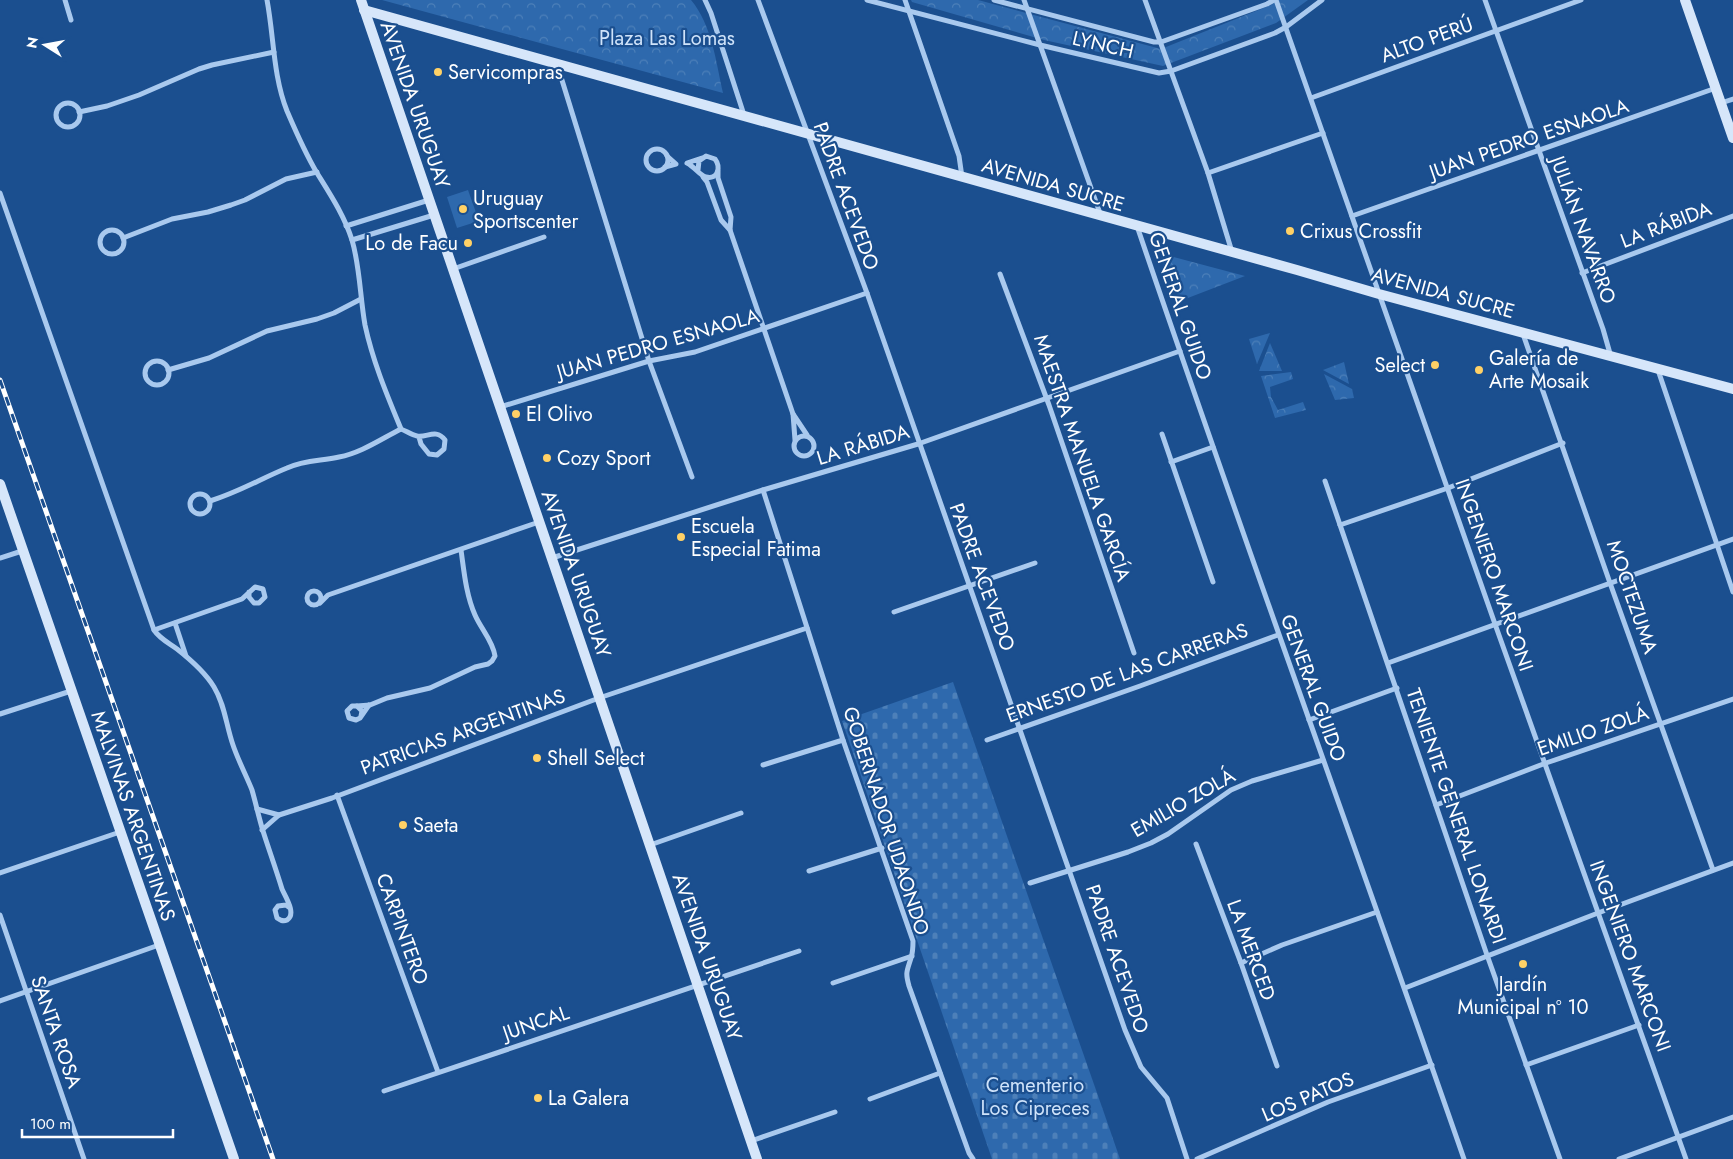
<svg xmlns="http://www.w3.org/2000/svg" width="1733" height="1159" font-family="Jost,sans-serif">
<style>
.forest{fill:url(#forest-crowns)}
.cemetery{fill:url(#cemetery-stones)}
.pitch{fill:#2e69ad}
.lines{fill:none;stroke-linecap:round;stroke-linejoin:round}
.street{stroke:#a9c9ee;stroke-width:5}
.secondary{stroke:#d6e6fa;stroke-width:10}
.rail-casing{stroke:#fff;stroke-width:5}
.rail{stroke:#1b4f8f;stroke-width:3;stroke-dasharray:9;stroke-linecap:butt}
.poi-dot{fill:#ffd166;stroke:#1b4f8f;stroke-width:2}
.labels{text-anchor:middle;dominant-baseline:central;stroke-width:4.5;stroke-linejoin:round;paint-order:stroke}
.park-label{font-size:20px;fill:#cfe3fa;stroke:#1b4f8f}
.street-label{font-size:20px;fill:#fff;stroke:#1b4f8f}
.poi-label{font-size:20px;fill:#fff;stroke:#1b4f8f;text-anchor:start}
</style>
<defs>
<pattern id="forest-crowns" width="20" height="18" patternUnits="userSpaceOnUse" patternTransform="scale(1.25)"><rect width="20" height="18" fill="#2e69ad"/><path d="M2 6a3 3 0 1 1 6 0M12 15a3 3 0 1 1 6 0" fill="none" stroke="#4d80b9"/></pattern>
<pattern id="cemetery-stones" width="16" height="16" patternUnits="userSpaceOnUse" patternTransform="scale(1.25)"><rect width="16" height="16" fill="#2e69ad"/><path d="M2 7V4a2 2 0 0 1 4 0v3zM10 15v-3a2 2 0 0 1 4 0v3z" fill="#4d80b9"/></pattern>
</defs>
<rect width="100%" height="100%" fill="#1b4f8f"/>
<g class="forest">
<path d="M382,0h309c21,25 25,62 32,93z"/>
<polygon points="911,0 978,0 1161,49 1271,5 1278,0 1308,0 1276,23 1163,66 1044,40 912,2"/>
<polygon points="1166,255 1245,276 1180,301 1161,259 1162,256"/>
<polygon points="1270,333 1257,364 1249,339"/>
<polygon points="1270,343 1282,371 1259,371"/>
<polygon points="1344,362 1349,384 1323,370"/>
<polygon points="1291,372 1293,379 1270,387 1271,397 1278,410 1303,402 1306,410 1275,418 1261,376"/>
<polygon points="1324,374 1352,389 1354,398 1335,400"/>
</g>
<polygon class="cemetery" points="953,682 1103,1110 1120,1159 992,1159 842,721"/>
<polygon class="pitch" points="468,190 479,221 457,228 447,197"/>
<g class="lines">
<g class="street">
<polyline points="65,0 71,20"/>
<path d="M267,0c7,37 6,76 20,111 9,21 18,42 30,62 13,21 27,42 35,67 8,27 8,57 13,85 8,37 22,70 36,104 5,2 11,6 16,7 10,2 19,-8 28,4l-1,9 -7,6 -8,-1 -8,-10 -2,-7"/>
<polyline points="705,0 711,13 744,115"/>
<polyline points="758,0 867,293 1125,1030 1141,1067 1167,1098 1187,1159"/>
<polyline points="867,0 1040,45 1159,73 1171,71 1275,33 1286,27 1322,0"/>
<polyline points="905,0 959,156 962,177"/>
<polyline points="994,0 1154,42 1161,42 1267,4 1274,0"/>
<polyline points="1024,0 1101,216"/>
<polyline points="1145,0 1208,173 1232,252"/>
<polyline points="1276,0 1495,624 1686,1159"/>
<polyline points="1485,0 1603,329 1611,357"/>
<polyline points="557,64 649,361 692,477"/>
<polyline points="1311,98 1581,0"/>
<polyline points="1721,103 1733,99"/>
<circle cx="68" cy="115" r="12"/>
<polyline points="79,112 107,106 139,95 199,69 212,65 274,52"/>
<circle cx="657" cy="160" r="11"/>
<polyline points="665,167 676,164 667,156"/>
<path d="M698,170l1,-9 7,-5 9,3c6,8 3,21 -9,18 -6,-1 -11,-10 -19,-14l15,-5"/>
<polyline points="1208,173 1323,133"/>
<polyline points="703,177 707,182 721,220 730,230 731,217 718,178 718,171"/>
<path d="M0,193l154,437c6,9 15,13 23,19 14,11 28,23 37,38 11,18 12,38 19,58 5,15 13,30 19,45 4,14 7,28 11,41 6,19 13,38 19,58 3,7 15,25 5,31 -4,2 -7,0 -10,-2l-2,-8 3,-4 8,-1 4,3"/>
<polyline points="1352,216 1716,88"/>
<polyline points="346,226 429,200"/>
<path d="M1137,226c106,313 219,622 327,933"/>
<polyline points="730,230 793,414"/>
<circle cx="112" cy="242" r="12"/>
<polyline points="123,238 172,219 208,212 231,205 245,200 286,179 317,172"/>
<polyline points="352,240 434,215"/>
<polyline points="453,269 544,237"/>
<polyline points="1582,273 1733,216"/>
<polyline points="1000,274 1049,405 1134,653"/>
<polyline points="1523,334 1610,583 1713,870"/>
<circle cx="157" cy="373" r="12"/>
<polyline points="168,370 209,358 267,331 317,319 334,313 361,299"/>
<polyline points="1658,370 1733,592"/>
<polyline points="500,407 649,361 695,352 867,293"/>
<polyline points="1162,434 1213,582"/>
<circle cx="804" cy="446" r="10"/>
<polyline points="795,440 793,414 807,435"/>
<polyline points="1171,462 1213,447"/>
<polyline points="1325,481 1487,955 1560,1159"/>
<path d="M763,490l80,250 70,201c0,5 0,11 -2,17 -4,13 -6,14 -2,28l60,167 4,6"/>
<circle cx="200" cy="504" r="10"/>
<path d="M210,501c29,-9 50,-22 77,-33 17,-8 34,-7 52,-11 22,-4 42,-18 62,-28"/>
<polyline points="1340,525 1448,488 1563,443"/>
<polyline points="0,558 22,551"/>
<polyline points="552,558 763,490 918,444 1180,351"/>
<circle cx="314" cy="598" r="7"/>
<polyline points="320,603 328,595 539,522"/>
<polyline points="894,612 1035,563"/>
<polyline points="175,623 186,656"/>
<polyline points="154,630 242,599 255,587 263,589 265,597 259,603 254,603 249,597 249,592"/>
<polyline points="1388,663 1733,539"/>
<path d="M357,706l13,-1 17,-7 43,-10 45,-21 13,-3 4,-3 3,-5c-2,-15 -14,-27 -20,-41 -9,-20 -11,-44 -14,-65"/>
<polyline points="0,714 71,691"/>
<polyline points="361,716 362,711 357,706 352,706 347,711 349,718 356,720 360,718 369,705"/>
<polyline points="1309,720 1397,688"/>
<polyline points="987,740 1140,686 1278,635"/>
<polyline points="763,765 843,740"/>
<polyline points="337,795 438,1072"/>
<polyline points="1436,805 1546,763 1733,699"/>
<polyline points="257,809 279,815 262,830"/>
<polyline points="279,815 332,798 599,698 807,628"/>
<polyline points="1196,844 1241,963 1277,1066"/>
<polyline points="650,845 741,813"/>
<polyline points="809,871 882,848"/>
<polyline points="0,873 120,832"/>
<polyline points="1030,883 1128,852 1151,843 1168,834 1231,790 1252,781 1323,760"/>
<polyline points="0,915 84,1159"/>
<polyline points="1241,963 1282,945 1377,912"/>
<polyline points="833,983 912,956"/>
<polyline points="1405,988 1598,913 1733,863"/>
<polyline points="0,1001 159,945"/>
<polyline points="1526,1065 1639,1025"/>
<polyline points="384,1091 799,951"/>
<polyline points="870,1099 940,1073"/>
<polyline points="751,1141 835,1112"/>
<polyline points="1197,1159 1328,1102 1432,1065"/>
<polyline points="1619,1159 1733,1117"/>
</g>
<g class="secondary">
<polyline points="361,0 757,1159"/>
<polyline points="1685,0 1733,138"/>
<polyline points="364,10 1297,270 1379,294 1733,389"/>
<polyline points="0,484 234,1159"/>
</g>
<g class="rail-casing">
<polyline id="rail" points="0,380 273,1159"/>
</g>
<use href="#rail" class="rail"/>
</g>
<g class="poi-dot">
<circle cx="438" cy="72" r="5"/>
<circle cx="463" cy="209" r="5"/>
<circle cx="1290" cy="231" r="5"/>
<circle cx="468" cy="243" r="5"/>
<circle cx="1435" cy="365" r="5"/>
<circle cx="1479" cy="370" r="5"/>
<circle cx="516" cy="414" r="5"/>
<circle cx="547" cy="458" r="5"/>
<circle cx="681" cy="537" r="5"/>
<circle cx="537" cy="758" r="5"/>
<circle cx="403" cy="825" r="5"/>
<circle cx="1523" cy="964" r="5"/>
<circle cx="538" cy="1098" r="5"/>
</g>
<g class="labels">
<g class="park-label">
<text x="667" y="38">Plaza Las Lomas</text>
<text x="1035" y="1085">Cementerio<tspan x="1035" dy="23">Los Cipreces</tspan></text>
</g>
<g class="street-label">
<text transform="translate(1427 40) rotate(-20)">ALTO PERÚ</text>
<text transform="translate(1103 45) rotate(13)">LYNCH</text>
<text transform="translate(415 105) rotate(71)">AVENIDA URUGUAY</text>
<text transform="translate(1529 139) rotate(-19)">JUAN PEDRO ESNAOLA</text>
<text transform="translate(1053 185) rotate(16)">AVENIDA SUCRE</text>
<text transform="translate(846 196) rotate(70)">PADRE ACEVEDO</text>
<text transform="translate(1666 225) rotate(-21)">LA RÁBIDA</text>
<text transform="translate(1583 230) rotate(70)">JULIÁN NAVARRO</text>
<text transform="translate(1443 293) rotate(15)">AVENIDA SUCRE</text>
<text transform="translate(1180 306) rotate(71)">GENERAL GUIDO</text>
<text transform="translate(658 344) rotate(-16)">JUAN PEDRO ESNAOLA</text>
<text transform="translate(863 445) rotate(-17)">LA RÁBIDA</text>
<text transform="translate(1082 458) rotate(71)">MAESTRA MANUELA GARCÍA</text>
<text transform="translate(576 574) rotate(71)">AVENIDA URUGUAY</text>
<text transform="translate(1494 575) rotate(71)">INGENIERO MARCONI</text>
<text transform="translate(982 577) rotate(70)">PADRE ACEVEDO</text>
<text transform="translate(1632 597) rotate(71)">MOCTEZUMA</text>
<text transform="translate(1127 673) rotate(-20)">ERNESTO DE LAS CARRERAS</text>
<text transform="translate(1313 688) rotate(70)">GENERAL GUIDO</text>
<text transform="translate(1593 731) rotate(-19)">EMILIO ZOLÁ</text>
<text transform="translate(463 732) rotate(-20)">PATRICIAS ARGENTINAS</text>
<text transform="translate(1183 803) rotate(-30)">EMILIO ZOLÁ</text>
<text transform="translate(133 816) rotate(71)">MALVINAS ARGENTINAS</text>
<text transform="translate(1456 816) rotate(71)">TENIENTE GENERAL LONARDI</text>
<text transform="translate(886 821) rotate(72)">GOBERNADOR UDAONDO</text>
<text transform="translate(402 929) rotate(70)">CARPINTERO</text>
<text transform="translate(1251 950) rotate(70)">LA MERCED</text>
<text transform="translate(1630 956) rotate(70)">INGENIERO MARCONI</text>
<text transform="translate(707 957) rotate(71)">AVENIDA URUGUAY</text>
<text transform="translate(1117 959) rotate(71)">PADRE ACEVEDO</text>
<text transform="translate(536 1023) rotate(-19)">JUNCAL</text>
<text transform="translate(56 1032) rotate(71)">SANTA ROSA</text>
<text transform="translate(1308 1097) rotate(-23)">LOS PATOS</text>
</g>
<g class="poi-label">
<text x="448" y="72">Servicompras</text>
<text x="473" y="198">Uruguay<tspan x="473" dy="23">Sportscenter</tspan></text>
<text x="1300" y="231">Crixus Crossfit</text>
<text x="458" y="243" text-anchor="end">Lo de Facu</text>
<text x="1489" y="358">Galería de<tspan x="1489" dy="23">Arte Mosaik</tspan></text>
<text x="1425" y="365" text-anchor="end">Select</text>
<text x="526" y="414">El Olivo</text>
<text x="557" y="458">Cozy Sport</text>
<text x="691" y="526">Escuela<tspan x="691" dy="23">Especial Fatima</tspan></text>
<text x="547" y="758">Shell Select</text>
<text x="413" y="825">Saeta</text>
<text x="1523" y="984" text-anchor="middle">Jardín<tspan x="1523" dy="23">Municipal nº 10</tspan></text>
<text x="548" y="1098">La Galera</text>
</g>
</g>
<g transform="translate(45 45) rotate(281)" stroke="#1b4f8f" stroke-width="4" paint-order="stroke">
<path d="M0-4L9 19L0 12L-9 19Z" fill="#ffffff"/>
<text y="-8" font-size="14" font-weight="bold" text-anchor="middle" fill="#ffffff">N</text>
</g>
<path d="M22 1129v8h151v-8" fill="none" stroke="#ffffff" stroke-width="2.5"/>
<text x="30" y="1129" font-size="15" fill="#ffffff" stroke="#1b4f8f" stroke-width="4" paint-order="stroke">100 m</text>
</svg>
